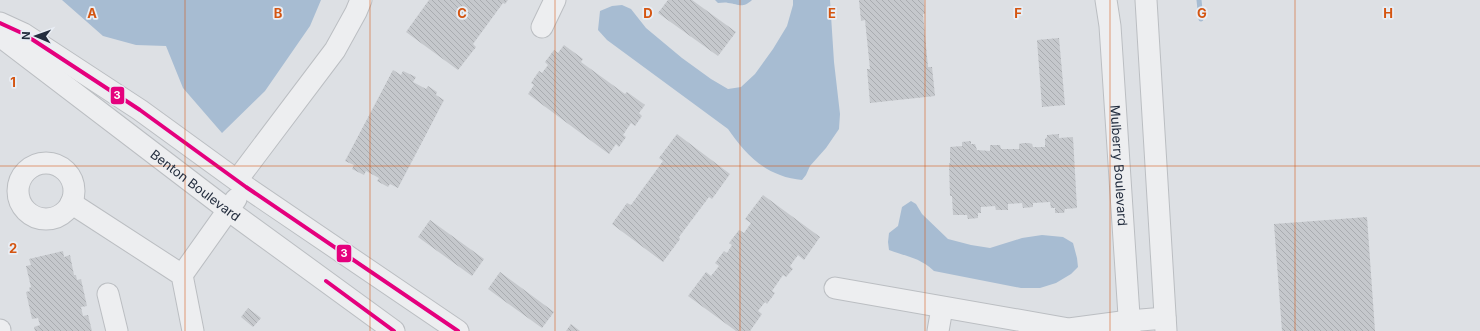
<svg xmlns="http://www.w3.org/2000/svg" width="1480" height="331" font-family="Inter,sans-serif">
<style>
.water{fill:#a7bcd2}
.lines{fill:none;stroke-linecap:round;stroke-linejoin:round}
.stream{stroke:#a7bcd2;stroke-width:5}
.building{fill:url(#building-back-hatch)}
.minor-casing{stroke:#bbbec2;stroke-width:23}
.minor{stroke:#edeef0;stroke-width:21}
.bus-1-casing{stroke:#e9eef5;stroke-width:7}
.bus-1{stroke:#e5007d;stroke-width:4}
.grid{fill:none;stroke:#d45511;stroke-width:1;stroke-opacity:0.55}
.labels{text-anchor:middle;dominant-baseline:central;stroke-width:3.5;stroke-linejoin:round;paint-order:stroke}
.street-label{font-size:13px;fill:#232d3e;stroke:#e9eef5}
.grid-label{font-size:13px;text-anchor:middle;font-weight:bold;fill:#d45511;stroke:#e9eef5;stroke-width:3.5;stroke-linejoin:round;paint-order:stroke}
.line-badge{stroke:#e9eef5;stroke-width:1.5}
.badge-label{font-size:11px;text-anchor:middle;font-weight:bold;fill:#fff}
</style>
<defs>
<pattern id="building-back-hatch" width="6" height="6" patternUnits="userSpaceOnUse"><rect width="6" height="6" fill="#c5c8cc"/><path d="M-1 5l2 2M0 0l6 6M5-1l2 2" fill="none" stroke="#a9acb0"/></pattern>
</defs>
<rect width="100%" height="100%" fill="#dde0e4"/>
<g class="water">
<polygon points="62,0 321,0 310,26 265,91 222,133 183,88 166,46 136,45 103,36"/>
<path d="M715,0h37c-10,9 -13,4 -24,3 -3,-1 -7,0 -10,0z"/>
<path d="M793,0h37l4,62 6,52 -1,15 -13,19 -16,18 -4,9 -4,5c-7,-1 -15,-2 -22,-5 -23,-8 -39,-27 -52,-46l-121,-89 -9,-10 2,-19 12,-5 10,-1 9,4 15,19 36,30 29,21 17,10 13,-2 14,-13 18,-25 14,-23 6,-21z"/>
<path d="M911,201l5,3 6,10 26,25 23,6 19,3 32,-10 20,-3 21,2 10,6 4,15 1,9 -7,7 -15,9 -16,5h-19l-87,-17c-15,-14 -27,-14 -45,-21l-1,-8 1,-9 9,-7 4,-19z"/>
</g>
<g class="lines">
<polyline class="stream" points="1199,0 1201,19"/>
</g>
<g class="building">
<polygon points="429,0 508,0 505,4 503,3 473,44 476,47 458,70 406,32"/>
<polygon points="668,0 692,0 736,32 718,56 658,13"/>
<polygon points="859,0 924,0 925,14 923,14 928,67 932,67 935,96 870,103 867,69 870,69 865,20 861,21"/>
<polygon points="1059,38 1065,105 1042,107 1037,40"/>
<polygon points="564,45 583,59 581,62 625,94 627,92 645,105 639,113 642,116 635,126 631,123 623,135 626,137 619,147 616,144 609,154 528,94 534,85 531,83 539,71 542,73 548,65 545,62 554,50 558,53"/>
<polygon points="393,70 401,75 403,71 416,77 413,82 426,89 428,86 437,92 436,95 444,100 398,188 390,184 388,187 377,181 379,178 366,171 364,175 352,169 354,165 345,161"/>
<polygon points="677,134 730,174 712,199 709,197 679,237 680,239 663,262 612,224 627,203 631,205 663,161 659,158"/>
<polygon points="1059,134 1059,138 1073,137 1077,208 1065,209 1064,213 1055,213 1055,208 1051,208 1050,202 1033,203 1033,207 1023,208 1022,203 1008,204 1008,210 996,210 995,206 981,207 981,213 978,213 978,218 968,219 967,215 953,215 952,196 950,196 949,164 950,163 950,147 962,146 962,142 971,141 971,144 975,144 977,150 990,151 990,145 1000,145 1001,149 1019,149 1019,144 1023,143 1029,143 1032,144 1033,147 1045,147 1045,139 1047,137 1047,135"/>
<polygon points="763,195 820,237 804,260 798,255 790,266 793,269 786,277 783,275 772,291 775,293 767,304 765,302 758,311 762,314 750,331 736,331 688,296 706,272 711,276 719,266 715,263 724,251 727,253 732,245 729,243 739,230 744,233 751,223 745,219"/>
<polygon points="1367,217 1375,331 1282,331 1274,224"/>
<polygon points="430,220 484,259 472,276 418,237"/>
<polygon points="63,251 64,257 70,255 74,275 76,275 77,280 81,279 87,306 81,307 83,316 88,315 92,331 35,331 34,327 40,325 38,318 32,319 26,292 30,291 29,288 31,287 26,266 31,265 29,259"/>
<polygon points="500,272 554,312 542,328 488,289"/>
<polygon points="248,308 261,318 253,327 241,317"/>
<polygon points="571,324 580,331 566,331"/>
</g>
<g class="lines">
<g class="minor-casing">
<g id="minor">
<path id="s1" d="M1106,0l4,26 20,305"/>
<polyline points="1146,0 1166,331"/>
<polyline points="0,23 24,34 140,110 246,187 458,331"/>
<polyline points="542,27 555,0"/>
<path id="s2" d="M0,36l228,174 166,121"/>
<circle cx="46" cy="191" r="28"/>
<polyline points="237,180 335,50 356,12 361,0"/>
<polyline points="71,203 182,275 193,331"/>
<polyline points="182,275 236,199"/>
<polyline points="835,288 1069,329 1129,321 1165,318"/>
<polyline points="108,294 117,331"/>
<polyline points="0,330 0,331"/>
<polyline points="938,331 942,308"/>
</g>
</g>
<use href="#minor" class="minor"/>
<g class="bus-1-casing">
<g id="bus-1">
<polyline points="0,23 24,34 140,110 246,187 458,331"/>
<polyline points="326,281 394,331"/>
</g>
</g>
<use href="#bus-1" class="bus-1"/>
</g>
<path class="grid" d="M185,0v331M370,0v331M555,0v331M740,0v331M925,0v331M1110,0v331M1295,0v331M0,166h1480"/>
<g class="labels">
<g class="street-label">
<text stroke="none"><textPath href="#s1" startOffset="166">Mulberry Boulevard</textPath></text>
<text stroke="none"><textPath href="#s2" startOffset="246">Benton Boulevard</textPath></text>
</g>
</g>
<g class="grid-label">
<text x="92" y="18">A</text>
<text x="278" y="18">B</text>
<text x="462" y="18">C</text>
<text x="648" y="18">D</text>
<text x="832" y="18">E</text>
<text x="1018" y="18">F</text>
<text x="1202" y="18">G</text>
<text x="1388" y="18">H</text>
<text x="13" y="87">1</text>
<text x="13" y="253">2</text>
</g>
<g class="line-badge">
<rect x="110" y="86" width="15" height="19" rx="4" fill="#e5007d"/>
<rect x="336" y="244" width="16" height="19" rx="4" fill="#e5007d"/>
</g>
<g class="badge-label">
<text x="117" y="99">3</text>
<text x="344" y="257">3</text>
</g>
<g transform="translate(36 36) rotate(272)" stroke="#e9eef5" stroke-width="3" paint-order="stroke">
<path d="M0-3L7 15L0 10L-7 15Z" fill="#232d3e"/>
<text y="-6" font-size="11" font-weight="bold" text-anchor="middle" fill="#232d3e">N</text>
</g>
</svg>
